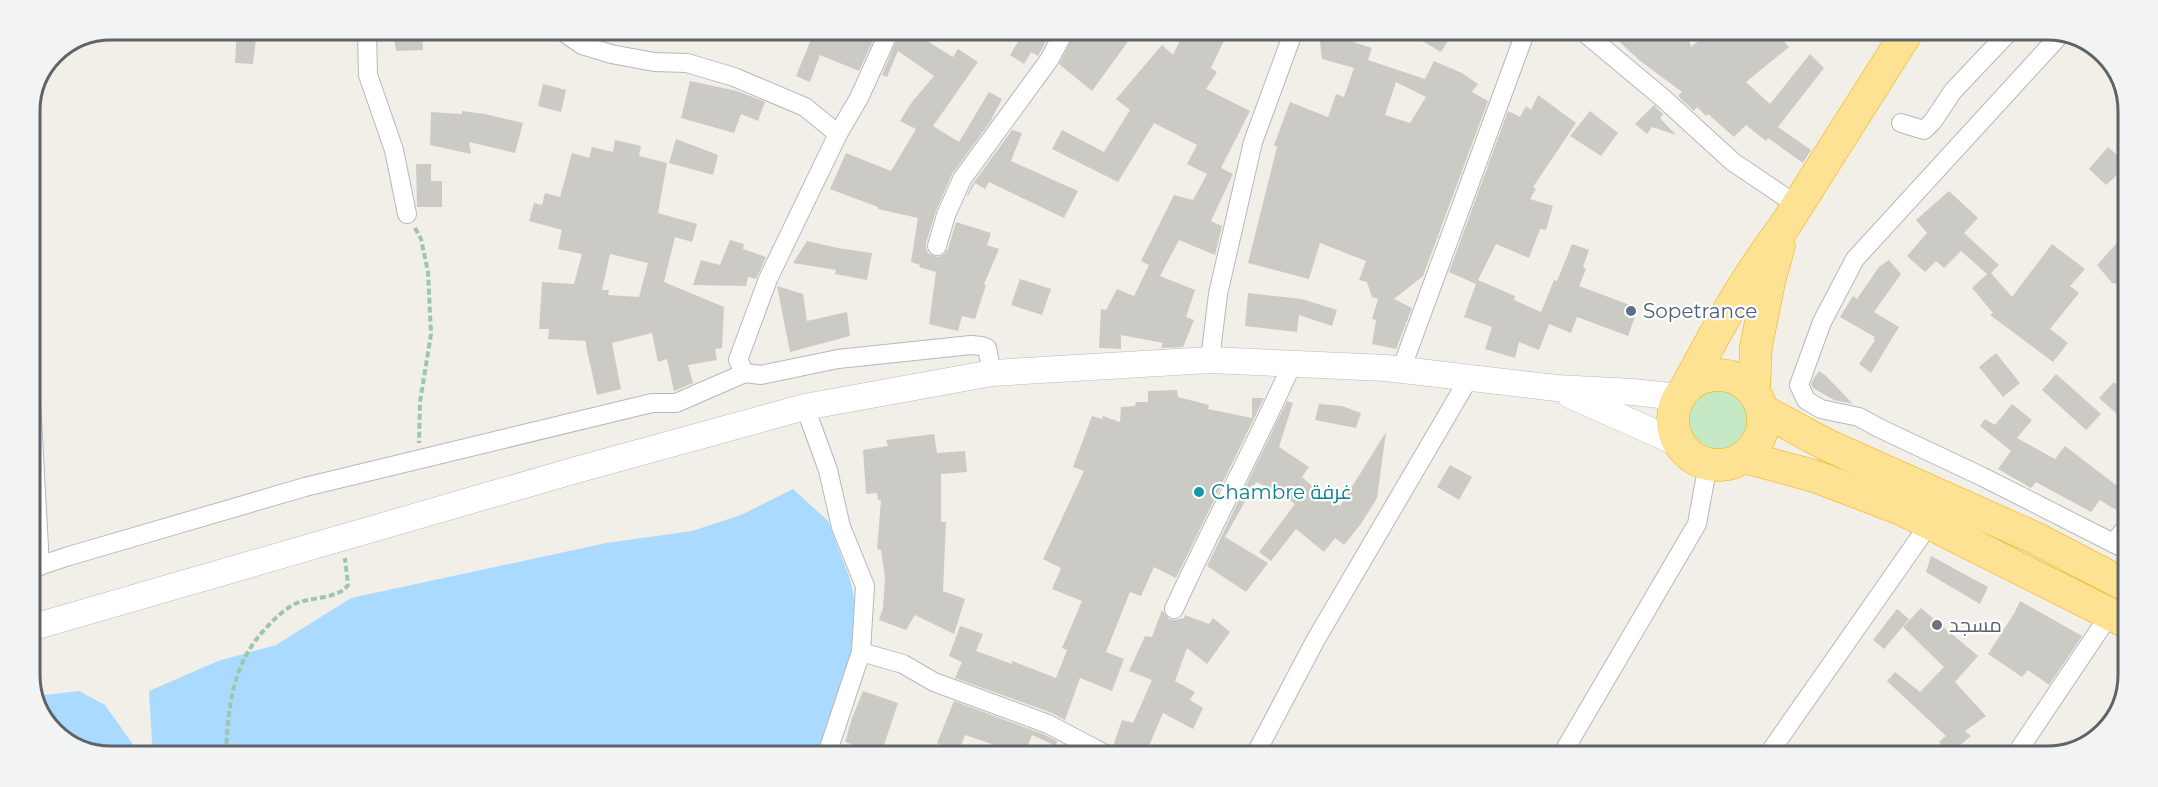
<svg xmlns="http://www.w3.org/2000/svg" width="2158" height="787" font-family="Montserrat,Cairo,sans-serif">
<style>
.green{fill:#c5e8c5}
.water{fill:#aadaff}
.building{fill:#cccac5;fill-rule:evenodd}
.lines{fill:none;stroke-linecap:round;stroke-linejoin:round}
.street-casing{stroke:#b5b8bc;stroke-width:20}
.secondary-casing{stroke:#b6babf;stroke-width:27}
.highway-casing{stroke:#f9ab00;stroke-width:33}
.path{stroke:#9cc7a9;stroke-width:4;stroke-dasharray:6 3;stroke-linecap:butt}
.street{stroke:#fff;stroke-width:18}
.secondary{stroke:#fff;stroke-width:26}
.highway{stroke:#fde293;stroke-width:32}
.service-dot{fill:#5c6f8a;stroke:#fff;stroke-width:2}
.culture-dot{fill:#0f9aa8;stroke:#fff;stroke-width:2}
.worship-dot{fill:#6b7280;stroke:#fff;stroke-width:2}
.labels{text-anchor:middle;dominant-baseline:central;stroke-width:4.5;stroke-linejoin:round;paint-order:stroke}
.service-label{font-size:20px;fill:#4e5e75;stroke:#fff;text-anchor:start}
.culture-label{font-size:20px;fill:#0d838f;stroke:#fff;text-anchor:start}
.worship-label{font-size:20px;fill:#5b616d;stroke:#fff;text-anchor:start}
.rim{fill:none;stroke:#5f6368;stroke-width:3}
</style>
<rect width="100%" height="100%" fill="#f1efe8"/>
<circle class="green" cx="1719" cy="422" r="36"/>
<g class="water">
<polygon points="793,489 828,521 850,579 860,626 820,754 150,753 152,740 149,691 218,661 276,645 351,598 606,543 692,531 741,515"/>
<polygon points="79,691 105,705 139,753 85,753 47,726 36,696"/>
</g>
<g class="building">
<polygon points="237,30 257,30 253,64 235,63"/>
<polygon points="393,31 422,31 423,50 396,51"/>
<polygon points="814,32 877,32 859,71 820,55 810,82 796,76"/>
<polygon points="900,32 912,32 953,57 958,49 978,62 933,126 959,142 989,92 1002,99 990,122 952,174 936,211 926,243 926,249 929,254 939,257 944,254 948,249 956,222 991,233 987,245 999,249 984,284 986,285 975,319 962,316 958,331 929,324 936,272 919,267 920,265 911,262 918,218 878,209 878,207 830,189 846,153 891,171 916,129 900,121 912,102 934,76 898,51 887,77 882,75"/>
<polygon points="1024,32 1051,32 1038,56 1031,52 1024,64 1010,55"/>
<polygon points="1075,32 1080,32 1098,41 1105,32 1135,32 1092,91 1059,64"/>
<polygon points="1184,32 1228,32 1211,68 1217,72 1206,89 1250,111 1221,168 1233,174 1211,221 1222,226 1215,255 1179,240 1160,276 1195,290 1186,317 1194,320 1183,347 1161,348 1163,343 1121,335 1121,349 1099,348 1101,309 1106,310 1117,289 1134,296 1149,265 1141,261 1174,195 1193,200 1207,174 1187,164 1197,145 1154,123 1118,182 1052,149 1062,130 1104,152 1130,110 1116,99 1162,45 1173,55"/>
<path d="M1319,33h33l1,9 19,6 -4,12 57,19 9,-18 28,12 16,11 -6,8 16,9 -65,175 -29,23 18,9 -16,41 -24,-5 4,-24 -4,-1 6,-20 -6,-2 -5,-15 -8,-2 7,-19 -46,-18 -11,36 -61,-16 29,-116 -3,-2 16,-43 38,15 8,-23 8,3 10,-29 -32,-9zM1396,82l30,15 -16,26 -25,-8z"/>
<polygon points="1409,33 1453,33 1441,52"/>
<polygon points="1610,33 1687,33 1691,47 1708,33 1777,34 1789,47 1746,82 1770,104 1810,54 1824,68 1778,127 1811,150 1803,163 1768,138 1766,141 1746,125 1734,137 1708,114 1706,116 1697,107 1694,111 1678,96 1682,92 1639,60"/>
<polygon points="690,81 737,91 765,102 758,121 741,114 734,133 681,118"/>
<polygon points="543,84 566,90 561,112 538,106"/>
<polygon points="1538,95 1576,123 1533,187 1536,189 1530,199 1553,206 1546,230 1540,229 1529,258 1496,244 1478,280 1515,296 1514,300 1541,312 1554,280 1557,281 1572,244 1589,250 1583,267 1586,269 1579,286 1638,308 1628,336 1577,317 1571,333 1549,324 1539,350 1519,342 1515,358 1485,349 1492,327 1464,317 1476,284 1449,272 1508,111 1520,117 1526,106 1531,110"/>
<polygon points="1654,105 1663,114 1660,118 1676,135 1652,127 1647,134 1635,124"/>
<polygon points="462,111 485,114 523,123 515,153 469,142 471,154 430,145 431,112 462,114"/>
<polygon points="1590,111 1618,133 1601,156 1570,136"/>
<polygon points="1012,130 1022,133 1011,161 1078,191 1064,218 989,182 985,189 975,183 968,196 967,195 972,185"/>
<polygon points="676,139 718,155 713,175 669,163"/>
<path d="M615,140l26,6 -2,10 28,7 -9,50 39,11 -5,18 -17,-5 -11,45 60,25 -2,41 -7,1 2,11 -29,5 5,18 -19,8 -7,-32 -9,3 -6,-29 -40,10 9,46 -24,6 -11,-49v-5l-38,-2 1,-10h-10l3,-47 32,2 8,-30 -24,-5 4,-19 -33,-9 5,-18 8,2 3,-12 15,4 12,-44 17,5 3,-11 21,5zM610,254l38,9 -9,34 -31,-2 1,-5h-7z"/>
<polygon points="2108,147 2127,164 2127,185 2117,175 2106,185 2089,169"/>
<polygon points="416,164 431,164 431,181 442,181 442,207 417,207"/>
<polygon points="1949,191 1978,218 1964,233 1999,265 1991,273 2012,297 2052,244 2085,269 2070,286 2079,293 2050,329 2068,343 2053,362 1990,315 1993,313 1972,288 1987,274 1961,251 1944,268 1936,261 1925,272 1907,256 1927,233 1916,220"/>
<polygon points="2127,232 2127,285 2112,283 2097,265"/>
<polygon points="730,240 744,244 743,249 766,257 756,279 748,277 746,286 693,285 701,260 720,265"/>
<polygon points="807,241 838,248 872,253 867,280 835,274 836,270 793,263"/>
<polygon points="1889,260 1901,274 1874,312 1899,327 1871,373 1859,364 1875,340 1873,339 1875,337 1840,317 1853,296 1857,299 1879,267"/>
<polygon points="1020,279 1051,289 1042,315 1011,305"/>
<polygon points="777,286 803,294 807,321 847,312 850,336 790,352"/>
<polygon points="1248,293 1302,299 1337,310 1332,326 1299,315 1297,332 1245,326"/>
<polygon points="1996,353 2020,383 2003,397 1979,367"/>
<polygon points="1819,371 1826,376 1853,404 1834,400 1813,388 1811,384 1814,378"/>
<polygon points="2056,374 2101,414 2086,430 2042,390"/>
<polygon points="2114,382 2126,393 2126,404 2117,414 2099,398"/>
<polygon points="1177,390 1178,397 1209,405 1208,409 1252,418 1252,398 1264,398 1176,578 1154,567 1141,596 1130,592 1106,652 1124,659 1112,691 1080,678 1065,720 1052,713 955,678 962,662 949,656 960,626 983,634 976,651 1012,664 1012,661 1056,678 1067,650 1062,648 1082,601 1052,589 1061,568 1043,559 1084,471 1073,467 1092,416 1102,419 1103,416 1120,422 1121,407 1135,406 1136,402 1148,402 1148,391"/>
<polygon points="1287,401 1293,403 1279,447 1309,467 1302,477 1321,494 1340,506 1386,432 1377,498 1361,524 1344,545 1335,538 1324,552 1296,529 1271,561 1259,552 1295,504 1279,492 1256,482 1225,537 1268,563 1246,592 1207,566"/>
<polygon points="1319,404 1342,406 1361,413 1356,428 1315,420"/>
<polygon points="2012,404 2032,420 2017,438 2055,459 2065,446 2125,492 2125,499 2116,510 2100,500 2091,512 2036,482 2031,488 1998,469 2011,451 1980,426 1985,419 1995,425"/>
<polygon points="934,434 937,453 965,451 967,472 941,474 941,522 946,522 943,591 965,599 954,634 915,615 906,630 879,620 883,608 885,578 881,550 877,549 881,500 878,500 877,493 866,494 863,450 888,446 886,440"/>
<polygon points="1450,465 1472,477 1459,500 1437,487"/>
<polygon points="1931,556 1988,587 1980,604 1926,572"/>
<polygon points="2020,601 2082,636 2049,685 2028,670 2022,677 1988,654 2015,612"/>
<polygon points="1921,608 1978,656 1955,682 1986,716 1965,731 1971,736 1950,754 1939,742 1946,736 1887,681 1895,672 1920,692 1944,667 1903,627"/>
<polygon points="1897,609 1909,619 1884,649 1873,640"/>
<polygon points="1162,610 1169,619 1174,620 1184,618 1185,615 1209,624 1213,618 1230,632 1207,664 1187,648 1175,681 1195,692 1190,700 1203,708 1193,729 1163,713 1145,755 1118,755 1113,746 1122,720 1133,723 1152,680 1129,671 1145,636 1152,637"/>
<polygon points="863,691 898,703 881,754 845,742 852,718"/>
<polygon points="954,701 1043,734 1057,741 1056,746 1032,735 1024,755 965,735 959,751 937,743"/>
</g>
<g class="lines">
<g class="street-casing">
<g id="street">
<polyline points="367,31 368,75 394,150 407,214"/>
<polyline points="562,31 582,45 611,54 654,62 687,63 734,77 805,107 838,134"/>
<polyline points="889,32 859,98 838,134 768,279 738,360 745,373 761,375 838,359 971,345 982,346 987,348 992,373"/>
<polyline points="1585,33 1664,99 1733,162 1797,205"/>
<polyline points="2061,34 1855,259 1822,322 1799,385 1806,400 1821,409 1859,417 1879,428 1983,477 2125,549"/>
<polyline points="1901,123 1924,130 1933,121 1953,91 2007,34"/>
<polyline points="937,246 946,215 962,179 1049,60 1064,32"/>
<polyline points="1210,360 1218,294 1253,142 1293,33"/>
<polyline points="1401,370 1525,33"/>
<polyline points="30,381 40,566"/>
<polyline points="805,407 828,470 841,527 865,586 861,652 827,754"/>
<polyline points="2113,543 2125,529"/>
<polyline points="30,569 69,556 305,487 652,403 676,403 745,373"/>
<path d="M1174,609c38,-83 81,-162 118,-245"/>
<polyline points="861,652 903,664 934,682 1048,724 1107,755"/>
<polyline points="1255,755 1315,641 1469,378"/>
<polyline points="1561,756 1697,524 1708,464"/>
<polyline points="1767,756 1930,523"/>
<polyline points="2014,757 2110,614"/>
</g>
</g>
<g class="secondary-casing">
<g id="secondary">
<polyline points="1570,395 1678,443"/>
<polyline points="30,628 576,470 805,407 992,373 1210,360 1386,368 1556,388 1633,392 1678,397"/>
</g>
</g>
<g class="highway-casing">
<g id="highway">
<circle cx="1718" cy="420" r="45"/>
<path d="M1687,386c29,-55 59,-109 97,-159l122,-193"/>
<polyline points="1754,393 1756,346 1770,278 1779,246"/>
<polyline points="1762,410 1827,445 2035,538 2125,585"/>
<polyline points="1744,457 1814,476 1901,509 2124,621"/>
</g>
</g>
<g class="path">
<polyline points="415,228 421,239 428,272 431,334 420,402 419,443"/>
<path d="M226,753c2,-48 7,-92 42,-127 8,-9 18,-18 29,-23 15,-6 41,-4 51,-18l-3,-27"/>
</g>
<use href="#street" class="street"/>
<use href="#secondary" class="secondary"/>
<use href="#highway" class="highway"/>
</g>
<circle class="service-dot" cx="1631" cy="311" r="6"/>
<circle class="culture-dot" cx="1199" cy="492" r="6"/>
<circle class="worship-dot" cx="1937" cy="625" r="6"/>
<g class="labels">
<g class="service-label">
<text x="1643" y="311">Sopetrance</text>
</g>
<g class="culture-label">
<text x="1211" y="492">Chambre غرفة</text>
</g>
<g class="worship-label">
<text x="1949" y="625">مسجد</text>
</g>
</g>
<path d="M0 0H2158V787H0ZM111 40H2047A71 71 0 0 1 2118 111V675A71 71 0 0 1 2047 746H111A71 71 0 0 1 40 675V111A71 71 0 0 1 111 40Z" fill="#f2f3f3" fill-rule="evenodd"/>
<path class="rim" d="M111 40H2047A71 71 0 0 1 2118 111V675A71 71 0 0 1 2047 746H111A71 71 0 0 1 40 675V111A71 71 0 0 1 111 40Z"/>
</svg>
